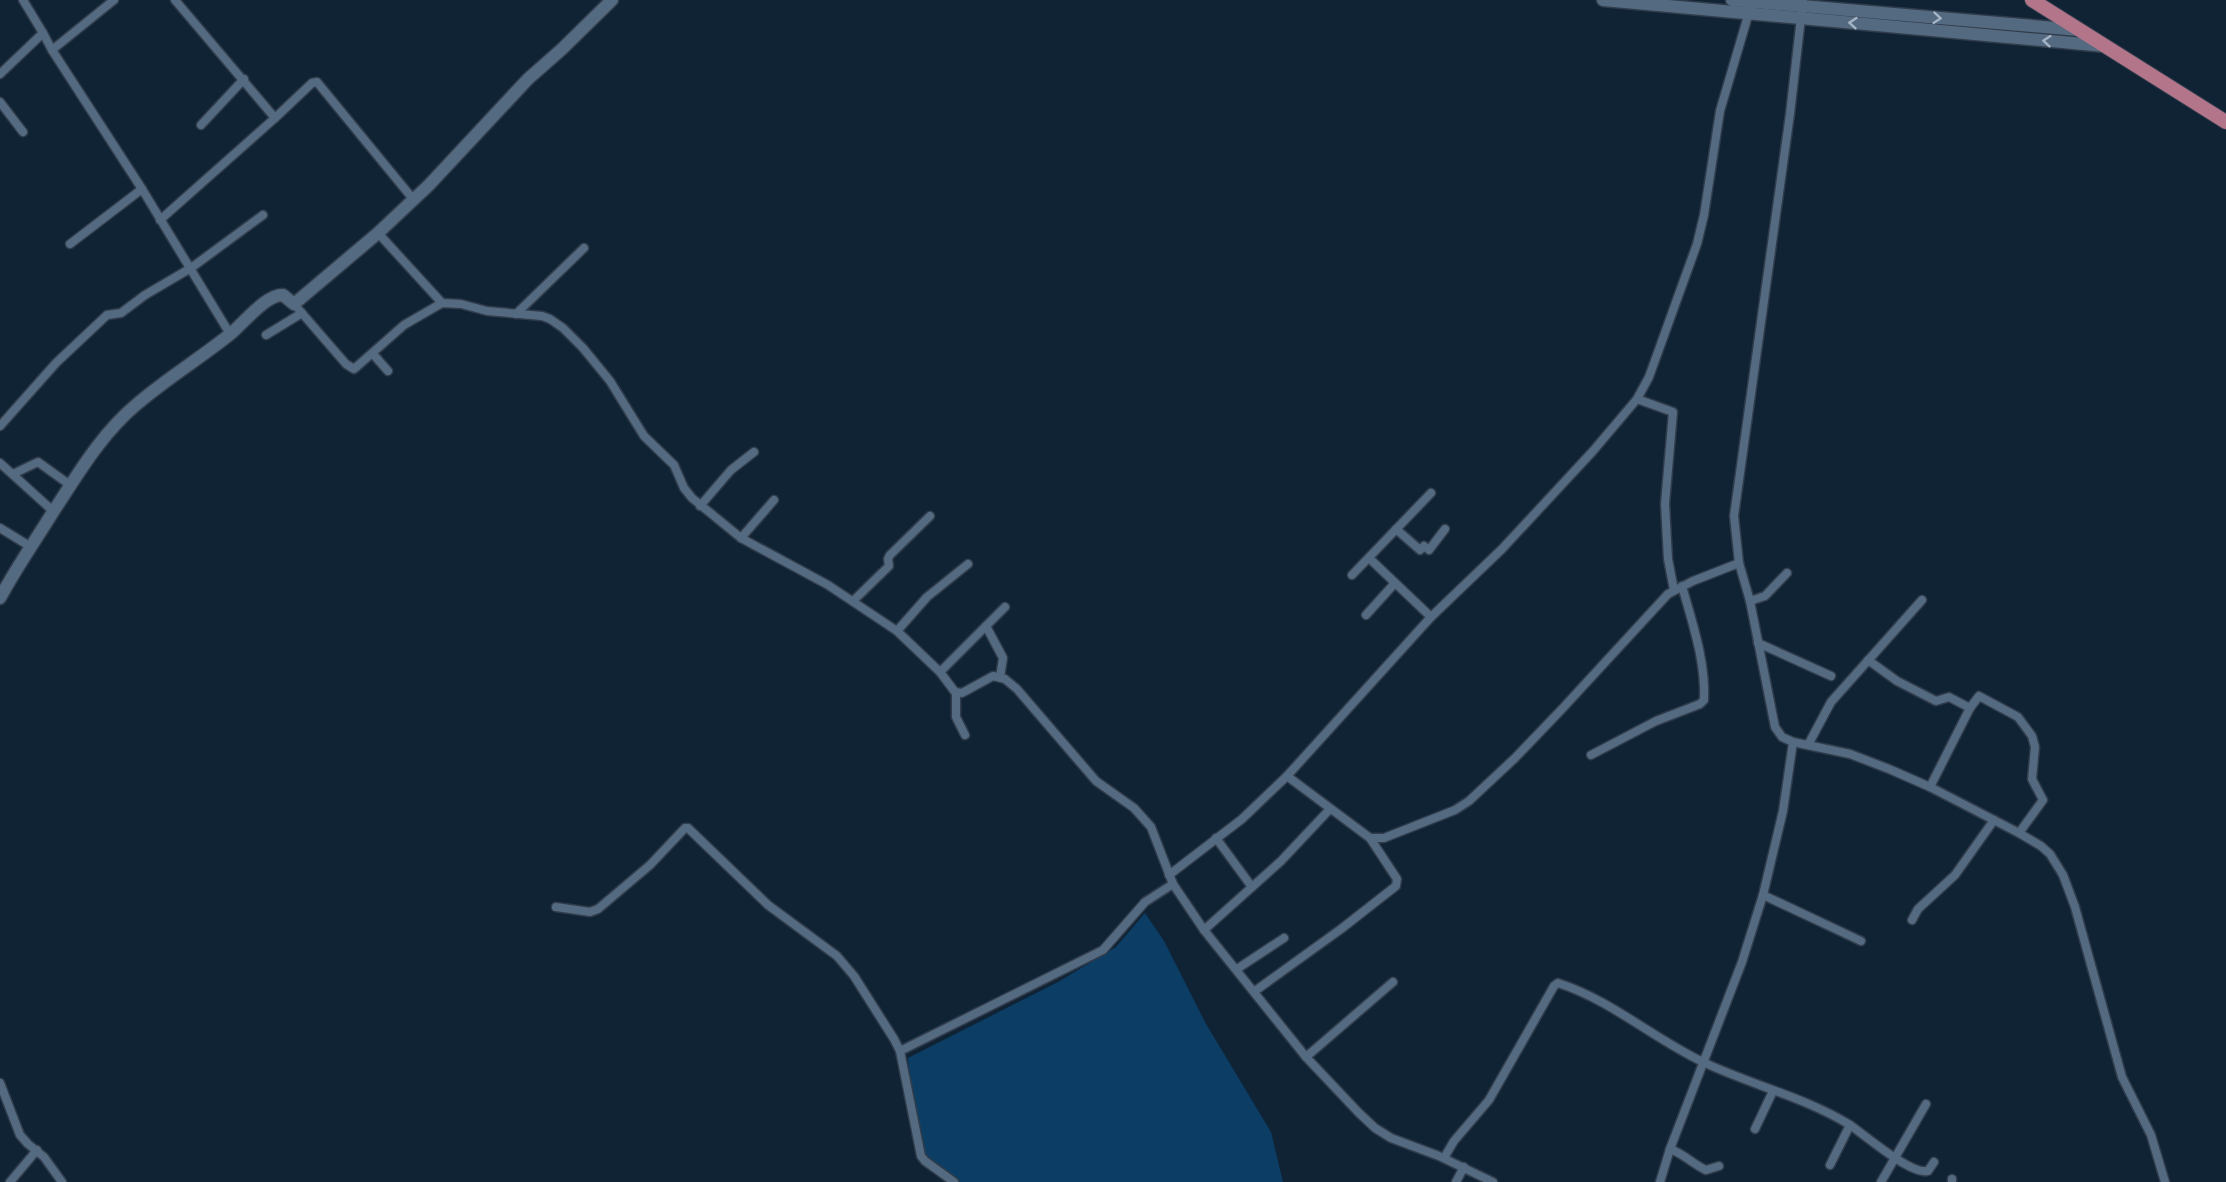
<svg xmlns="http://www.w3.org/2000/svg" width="2226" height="1182" font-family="Raleway,sans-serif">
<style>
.green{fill:#0c3e65}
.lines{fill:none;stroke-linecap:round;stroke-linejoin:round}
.street-casing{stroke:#303c4b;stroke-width:11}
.secondary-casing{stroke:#303c4b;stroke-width:15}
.primary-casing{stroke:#303c4b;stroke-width:16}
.street{stroke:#546a80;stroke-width:8}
.secondary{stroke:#546a80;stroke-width:12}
.primary{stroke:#b3758a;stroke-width:14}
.oneway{stroke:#a4b4c4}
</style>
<rect width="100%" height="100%" fill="#0f2335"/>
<polygon class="green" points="1145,913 1164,941 1206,1024 1271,1132 1283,1182 946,1182 921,1156 912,1108 908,1058 1058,982 1116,947"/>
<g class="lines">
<g class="street-casing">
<g id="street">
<polyline points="23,0 43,33 52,50 142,189 230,334"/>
<polyline points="52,50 114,0"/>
<polyline points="0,74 43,33"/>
<polyline points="0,102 23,132"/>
<polyline points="275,118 312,83 317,82 413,199"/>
<polyline points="201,125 244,79"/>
<polyline points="160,220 275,118 175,0"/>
<polyline points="378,233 442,303"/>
<polyline points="70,244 142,189"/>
<polyline points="294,304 346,364 354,369 404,325 442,303 461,304 487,311 542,316 550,319 563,328 583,348 610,381 644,436 674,465 684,488 692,498 741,538 828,585 897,631 940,672 955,692 962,693 993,676 1005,679 1017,689 1096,781 1134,808 1151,827 1173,884 1204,930 1306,1057 1359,1113 1375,1128 1391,1138 1439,1156 1493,1182"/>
<polyline points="516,314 584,248"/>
<polyline points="266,335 302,313"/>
<polyline points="373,354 388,371"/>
<polyline points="1637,399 1673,412 1665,504 1668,559 1674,590"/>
<polyline points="0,426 56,363 107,315 121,313 145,295 191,268 263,215"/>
<polyline points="0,463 53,511"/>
<polyline points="13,474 38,462 70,485"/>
<polyline points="700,506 731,470 754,452"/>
<polyline points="0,528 31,547"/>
<polyline points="1396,529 1420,550 1424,546 1429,550 1445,529"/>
<polyline points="741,538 774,500"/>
<polyline points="1369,558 1431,617"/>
<polyline points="1352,575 1431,493"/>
<polyline points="853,601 889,566 888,559 890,555 930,516"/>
<polyline points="1750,601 1765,596 1787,573"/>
<polyline points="1366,615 1395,583"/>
<polyline points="986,626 1003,658 1000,677"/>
<polyline points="897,631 927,597 968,564"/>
<polyline points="1758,643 1831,676"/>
<polyline points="1868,660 1897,681 1936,701 1949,697 1970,708 1979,696 2018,717 2032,736 2035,747 2032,779 2043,800 2019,833"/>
<polyline points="940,672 1005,607"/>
<polyline points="956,693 956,717 965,735"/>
<polyline points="1793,742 1850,754 1889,769 1930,787 2019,833 2041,846 2050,854 2063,875 2075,907 2122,1077 2151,1135 2165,1182"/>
<polyline points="1808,745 1831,702 1922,600"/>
<path d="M1591,755l65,-34 44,-17 4,-4c2,-38 -12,-78 -22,-114"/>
<polyline points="1287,776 1370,838 1384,838 1455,810 1469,801 1515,758 1562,709 1668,594 1693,581 1739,563"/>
<polyline points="1930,787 1970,708"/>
<polyline points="1216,838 1252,887"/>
<polyline points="1169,875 1242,819 1287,776 1431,617 1502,549 1593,451 1637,399 1649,377 1697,244 1704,215 1720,111 1750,9"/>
<polyline points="1763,895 1861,941"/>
<polyline points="556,907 590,912 598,909 650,865 685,828 688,828 768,905 837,956 854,976 894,1039 900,1051 921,1156 925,1161 954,1182"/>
<polyline points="1912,920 1918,909 1955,875 1994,820"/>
<polyline points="1204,930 1281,861 1330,809"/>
<polyline points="1237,969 1284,938"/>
<polyline points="1255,991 1341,929 1396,886 1397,879 1370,838"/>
<polyline points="900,1051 1103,950 1145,902 1173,884"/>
<polyline points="1306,1057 1393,982"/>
<polyline points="0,1083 20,1135 28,1144 44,1157 62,1182"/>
<polyline points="1755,1129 1773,1091"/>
<path d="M1670,1149c14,5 23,15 36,21l13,-4"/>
<path d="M1444,1158l10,-17 35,-41 65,-114 4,-3c53,17 96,56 145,79 48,23 102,35 147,63 16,11 61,50 78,46l6,-9"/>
<polyline points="1830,1165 1850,1125"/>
<polyline points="10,1182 37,1150"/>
<polyline points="1456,1182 1464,1167"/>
<polyline points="1660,1182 1670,1149 1742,962 1763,895 1783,811 1793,742 1782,737 1775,727 1750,601 1739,563 1734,516 1790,114 1803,0"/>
<polyline points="1881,1182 1926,1104"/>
<polyline points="1952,1182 1952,1179"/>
</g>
</g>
<g class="secondary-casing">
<g id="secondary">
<polyline points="1603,0 2105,46"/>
<polyline points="1732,0 2079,30"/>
<path d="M0,598c16,-30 35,-57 53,-86 25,-38 48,-78 84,-108 29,-25 62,-45 92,-69 13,-10 37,-41 54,-40l11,9 84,-71 51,-48 99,-106 34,-30 50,-49"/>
</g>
</g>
<g class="primary-casing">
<polyline id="primary" points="2032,0 2226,122"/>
</g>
<use href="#street" class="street"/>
<use href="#secondary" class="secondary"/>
<use href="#primary" class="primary"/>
</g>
<defs><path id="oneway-chevron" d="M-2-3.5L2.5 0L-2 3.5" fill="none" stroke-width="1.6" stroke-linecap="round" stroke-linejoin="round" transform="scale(1.5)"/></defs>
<g class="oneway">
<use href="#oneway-chevron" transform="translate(1937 18) rotate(5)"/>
<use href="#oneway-chevron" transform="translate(1853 23) rotate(-175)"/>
<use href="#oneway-chevron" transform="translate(2047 41) rotate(-175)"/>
</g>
</svg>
